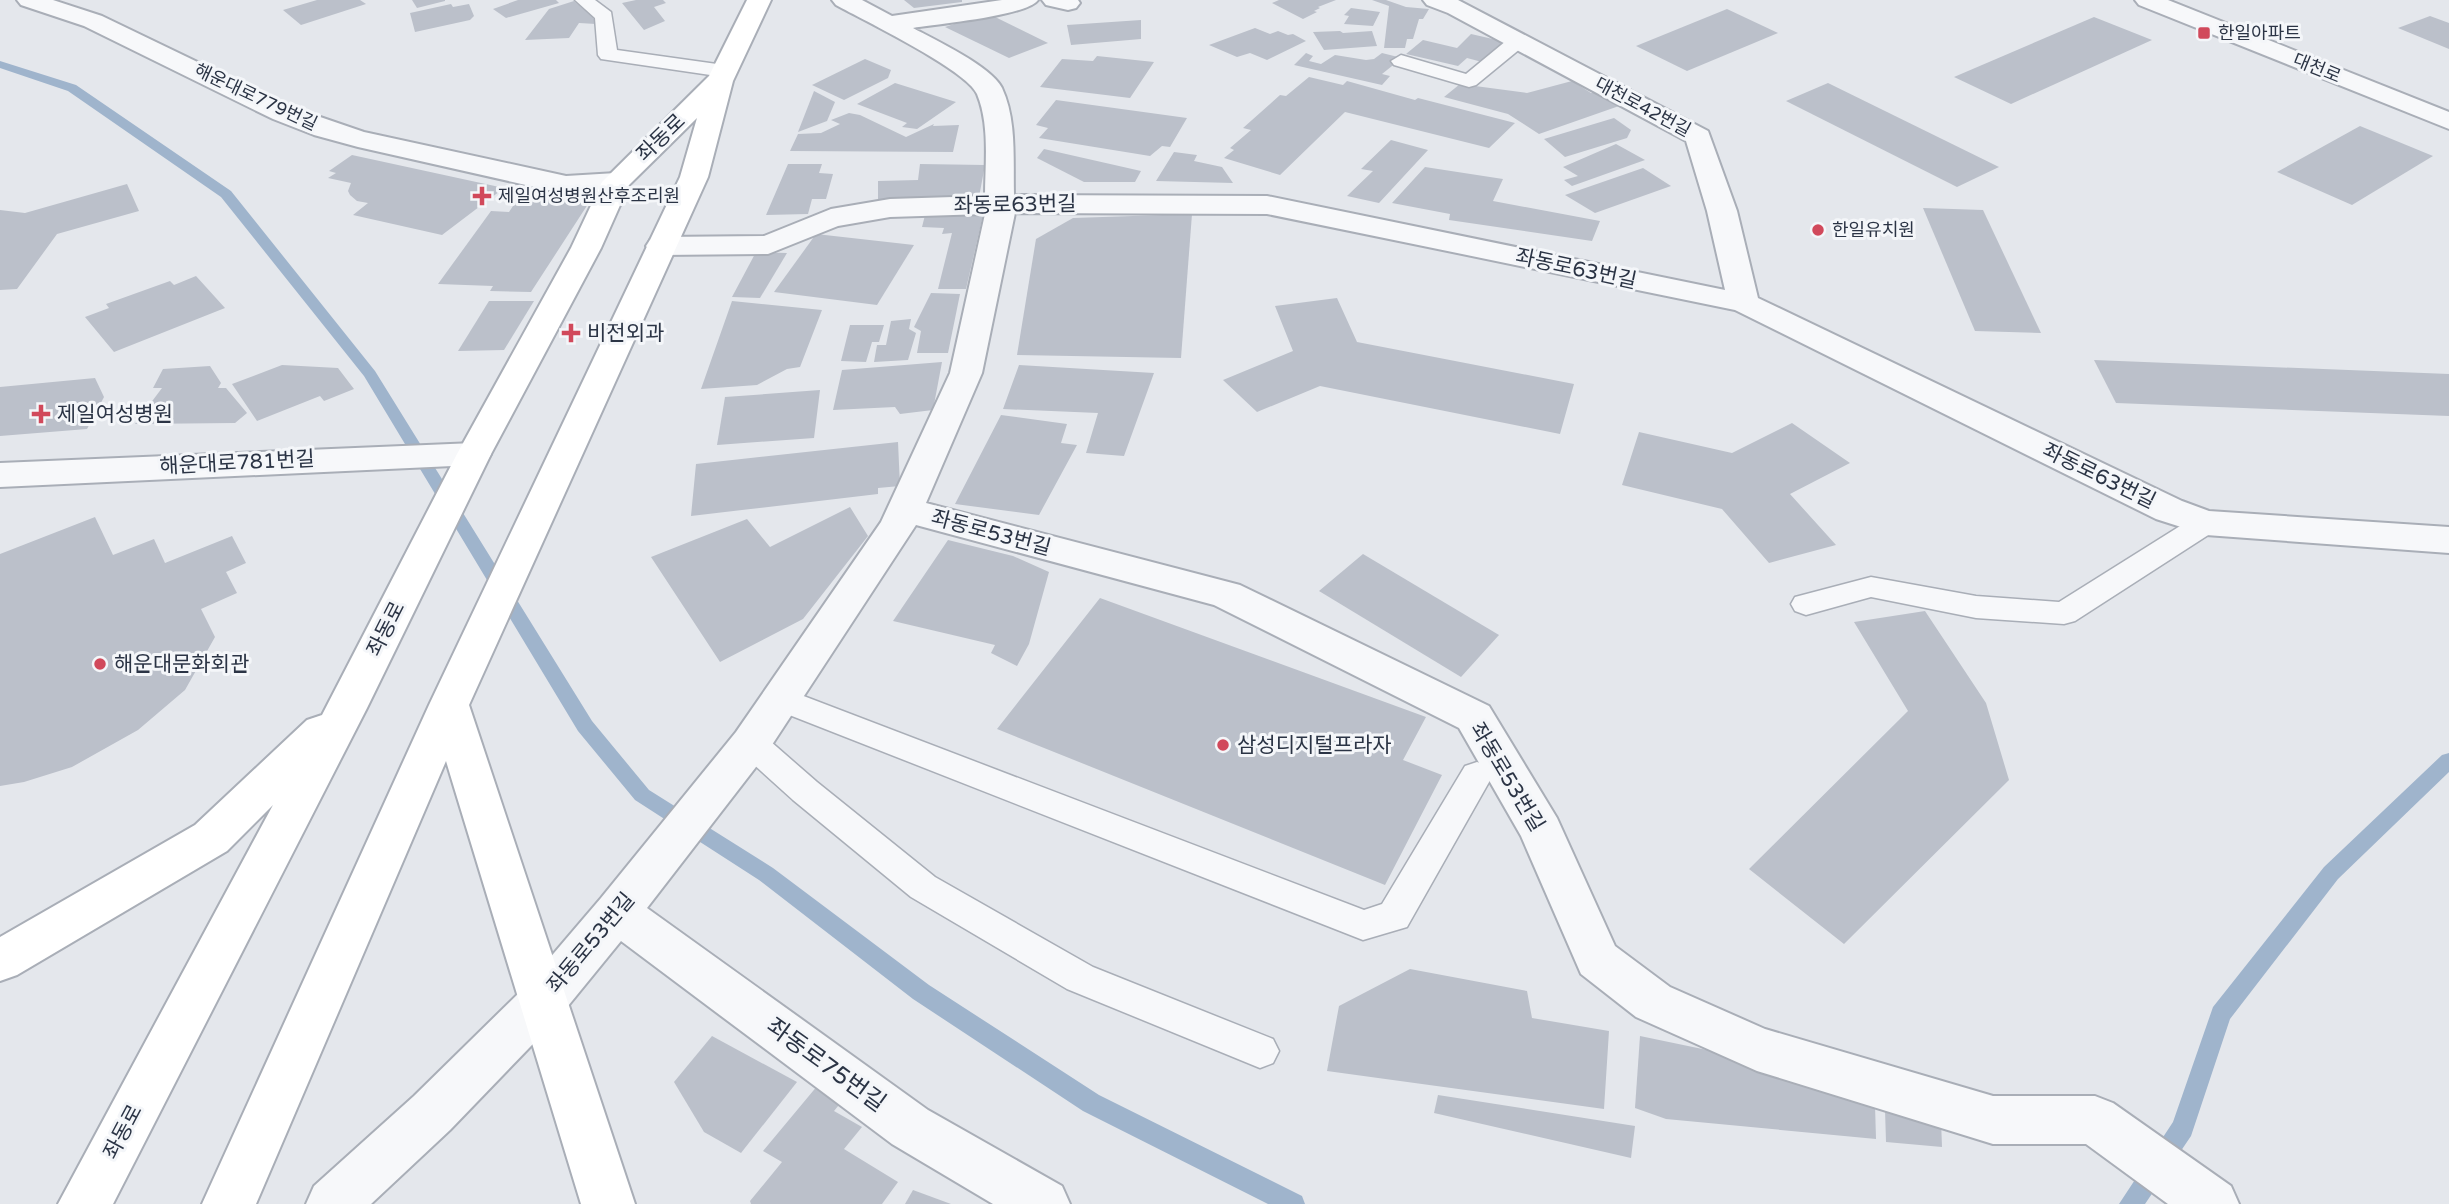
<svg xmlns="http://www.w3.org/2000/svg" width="2449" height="1204" font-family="'Varela Round','Noto Sans KR',sans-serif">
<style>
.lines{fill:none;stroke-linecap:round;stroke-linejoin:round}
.stream{fill:#9fb4cc;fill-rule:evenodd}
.building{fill:#bbc0ca}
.service-casing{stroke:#a9aeb7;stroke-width:3}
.minor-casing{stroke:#a9aeb7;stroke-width:4}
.tertiary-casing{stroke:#a9aeb7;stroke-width:4}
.secondary-casing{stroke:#a9aeb7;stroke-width:4}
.service{fill:#f7f8fa;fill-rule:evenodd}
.minor{fill:#f7f8fa;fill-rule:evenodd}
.tertiary{fill:#f7f8fa;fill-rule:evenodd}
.secondary{fill:#fff;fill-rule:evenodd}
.poi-dot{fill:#d1495b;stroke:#f4f6f9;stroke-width:2.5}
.labels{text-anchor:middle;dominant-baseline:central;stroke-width:6;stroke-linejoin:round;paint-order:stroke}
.far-poi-label{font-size:18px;fill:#2b3445;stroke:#f4f6f9;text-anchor:start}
.far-street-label{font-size:18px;fill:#2b3445;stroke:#f4f6f9}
.street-label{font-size:21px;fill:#2b3445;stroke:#f4f6f9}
.poi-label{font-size:21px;fill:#2b3445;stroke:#f4f6f9;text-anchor:start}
.near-street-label{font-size:24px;fill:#2b3445;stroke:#f4f6f9}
</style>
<rect width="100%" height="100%" fill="#e4e7ec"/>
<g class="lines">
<g class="stream">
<polygon points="0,61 76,85 231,191 375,371 592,721 649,790 773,868 929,985 1099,1095 1302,1196 1305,1204 1268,1204 1083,1111 913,999 759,880 635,800 578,731 364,376 221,197 68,91 0,68"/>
<polygon points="2449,753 2449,772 2338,879 2230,1019 2191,1136 2145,1204 2119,1204 2173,1122 2213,1007 2324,867 2442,755"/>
</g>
</g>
<g class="building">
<polygon points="317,0 360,0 366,4 301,25 283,10"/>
<polygon points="412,0 445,0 445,1 417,8"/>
<polygon points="518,0 556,0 559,3 506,18 493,9"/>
<polygon points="636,0 663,0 666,3 654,7 665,21 644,30 622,3"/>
<polygon points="904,0 962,0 962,2 914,8"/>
<polygon points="1279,0 1336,0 1318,7 1320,8 1314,11 1317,12 1303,19 1272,3"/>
<polygon points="1372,0 1386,0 1406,7 1429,9 1423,19 1419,19 1413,39 1407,39 1405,48 1384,48 1389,6"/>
<polygon points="574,1 593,17 596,24 579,23 569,38 525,40 549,9"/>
<polygon points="451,4 453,7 469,4 474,16 470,20 415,32 410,13"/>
<polygon points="1351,8 1380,12 1373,26 1344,24 1349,16 1344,15"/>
<polygon points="1727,9 1778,33 1687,71 1636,46"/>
<polygon points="987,13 1048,43 1009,58 945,27"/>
<polygon points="2430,16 2449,23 2449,49 2398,28"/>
<polygon points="2094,17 2152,40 2011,104 1954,77"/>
<polygon points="1141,20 1141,39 1071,45 1067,25"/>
<polygon points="1255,28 1270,34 1278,31 1288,35 1293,34 1306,41 1267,60 1250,53 1237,57 1209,45"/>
<polygon points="1340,31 1343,33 1372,31 1377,46 1324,50 1313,32"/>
<polygon points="1471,34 1506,42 1482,62 1467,58 1458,66 1406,54 1423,40 1457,48"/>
<polygon points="1306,53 1313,56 1309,61 1321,64 1335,55 1366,60 1374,59 1382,53 1402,58 1382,74 1390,76 1382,85 1294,65"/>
<polygon points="1097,56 1154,62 1130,98 1040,87 1062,59 1093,61"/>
<polygon points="865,59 891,70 888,78 844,100 812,85"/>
<polygon points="1309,77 1343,85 1347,81 1415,100 1418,98 1515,123 1489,148 1345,112 1280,175 1224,158 1234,150 1230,148 1251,130 1243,128 1280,95 1286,96"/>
<polygon points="1572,81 1591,93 1595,93 1619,106 1539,134 1508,114 1444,97 1460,84 1527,93"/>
<polygon points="895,83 956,102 917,129 902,127 907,123 857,104"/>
<polygon points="1828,83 1999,167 1957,187 1786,101"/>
<polygon points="814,91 835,102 827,121 798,132"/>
<polygon points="1056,100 1187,118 1170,147 1162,146 1150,156 1039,138 1048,128 1036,125"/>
<polygon points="849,113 860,115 906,137 934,124 933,126 959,125 953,152 790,151 798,134 821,133 840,124 831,120"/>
<polygon points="1614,118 1631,130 1627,138 1565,157 1544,139"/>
<polygon points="2360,126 2433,156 2352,205 2277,172"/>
<polygon points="1391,140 1428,150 1379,203 1347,196 1373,171 1361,169"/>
<polygon points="1616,144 1645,160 1572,186 1564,180 1578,176 1563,167"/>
<polygon points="1044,149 1141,171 1135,182 1084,182 1037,158"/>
<polygon points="1174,152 1197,155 1194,161 1222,167 1233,183 1156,181"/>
<polygon points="352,155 504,188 442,235 353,215 368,203 357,201 350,195 348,191 351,183 328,178 336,173 329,171"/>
<polygon points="788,164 822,164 819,173 833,174 826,199 812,199 808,214 766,215"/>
<polygon points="920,164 985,165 979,197 878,202 878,181 918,180"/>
<polygon points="1425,167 1503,179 1493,201 1600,221 1592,241 1449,220 1450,214 1392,203"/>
<polygon points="1643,168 1671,186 1595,213 1565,195"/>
<polygon points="127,184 139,211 57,234 17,289 0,290 0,210 25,213"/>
<polygon points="534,199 590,201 531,292 490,291 493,286 438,284 491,211 509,212 515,203 531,204"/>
<polygon points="1923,208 1983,210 2041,333 1975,331"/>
<polygon points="1192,214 1181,358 1017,355 1036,239 1073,218"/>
<polygon points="925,215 983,215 966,289 938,289 952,233 942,234 944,228 922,227"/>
<polygon points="816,234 914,245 877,305 774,292"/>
<polygon points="756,252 787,253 760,298 732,297"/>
<polygon points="196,276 225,308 114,352 85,317 109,308 106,304 170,281 174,285"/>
<polygon points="931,293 960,294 948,353 917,353 921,331 914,327"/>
<polygon points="1337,298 1357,342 1574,384 1560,434 1320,386 1257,412 1223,380 1293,351 1275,306"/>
<polygon points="489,301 534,301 504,350 458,351"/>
<polygon points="732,301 822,310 800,367 787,369 757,385 701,389"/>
<polygon points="911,319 909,329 916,333 908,360 874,362 877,345 886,345 891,321"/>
<polygon points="850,325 884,325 879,342 872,342 866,362 841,361"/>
<polygon points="2094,360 2449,374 2449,416 2116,403"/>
<polygon points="942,362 933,410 900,414 895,407 833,410 842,370"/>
<polygon points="282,365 338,368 354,389 324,401 320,396 257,421 232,384"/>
<polygon points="1019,365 1154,373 1124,456 1086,453 1098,413 1003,409"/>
<polygon points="210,366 221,383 218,388 226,388 247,413 235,423 135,424 162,388 153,388 163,369"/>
<polygon points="95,378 104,397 87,429 0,436 0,387"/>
<polygon points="820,390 814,438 717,445 725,397"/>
<polygon points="1001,415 1067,424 1061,443 1077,445 1039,515 955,504"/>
<polygon points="1792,423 1850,463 1790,494 1836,545 1769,563 1722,509 1622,485 1639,432 1732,453"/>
<polygon points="898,442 900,486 878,488 878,494 691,516 696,464"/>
<polygon points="850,507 868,536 803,619 720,662 651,557 747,519 770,547"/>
<polygon points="95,517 113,555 154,539 165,563 232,536 246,563 226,572 237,593 201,609 215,637 185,690 138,730 72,767 24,782 0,786 0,554"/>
<polygon points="948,540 1013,556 1049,572 1029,644 1017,666 991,653 995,645 893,621"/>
<polygon points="1363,554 1499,635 1461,677 1319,591"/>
<polygon points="1100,598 1426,717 1403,760 1442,775 1385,885 997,729"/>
<polygon points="1925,611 1986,703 2009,780 1844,944 1749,869 1908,711 1854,622"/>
<polygon points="1410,969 1527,991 1532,1018 1609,1031 1604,1109 1327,1071 1339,1006"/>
<polygon points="712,1036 797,1082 741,1153 704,1132 674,1082"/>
<polygon points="1640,1036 1760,1061 1875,1105 1876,1139 1666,1119 1635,1108"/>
<polygon points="818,1085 843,1100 834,1111 862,1127 844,1149 898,1182 882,1204 751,1204 750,1201 782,1162 763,1151"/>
<polygon points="1438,1095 1635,1126 1631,1158 1434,1113"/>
<polygon points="1885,1110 1941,1120 1942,1147 1886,1142"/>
<polygon points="913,1190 951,1204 905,1204"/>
</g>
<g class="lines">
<g class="service-casing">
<g id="service">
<polygon points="575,0 595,0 611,12 617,50 724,65 731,67 734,71 731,75 724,77 601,59 598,55 595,18"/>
<polygon points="1519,34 1526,36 1529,40 1526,44 1476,85 1469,87 1394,65 1391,61 1401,55 1466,74 1512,36"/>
<polygon points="2206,513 2216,516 2220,523 2216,530 2075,621 2064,624 1976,618 1871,597 1806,615 1795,611 1791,604 1795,597 1871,577 1976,596 2059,602 2196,516"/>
<polygon points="780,687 1364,910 1382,904 1465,766 1477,762 1489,766 1493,775 1407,927 1363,940 769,707 764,699 769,691"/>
<polygon points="751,731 762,734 817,782 935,877 1093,967 1273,1039 1279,1051 1273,1063 1260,1068 1067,989 911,897 793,800 740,752 735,743 740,734"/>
</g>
</g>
<g class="minor-casing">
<g id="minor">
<polygon points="17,0 53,0 102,16 291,107 364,132 566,176 616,173 626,176 630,182 626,188 566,194 358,147 314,135 273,119 84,26 21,5"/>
<path d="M832,0h30l30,16 110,-16h36c-11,16 -102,24 -125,28 22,12 78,38 89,60 15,32 11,73 12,107l253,1 458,94 -18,-79 -21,-70 -238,-128 -21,-8 -4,-5h35l250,131 29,80 21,87 424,203 27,10 240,16v26l-243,-18 -50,-16 -421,-209 -468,-96 -252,-1 -33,160 -56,130 314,82 249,121 68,112 58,128 55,41 95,42 228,67h102l18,7 118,83 8,18h-71l-82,-60h-93l-236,-73 -121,-54 -55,-43 -60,-138 -62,-108 -245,-123 -298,-80 -150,229 -119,154 281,202 134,76 8,18h-77l-101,-60 -271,-203 -62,76 -109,113 -79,74h-65l8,-18 100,-90 111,-109 76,-89 135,-166 145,-210 69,-149 35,-159 -95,3 -52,9 -70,28 -107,1 -11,-3 -4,-6 4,-6 11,-3 103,-1 67,-27 59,-10 95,-3c0,-32 5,-71 -8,-102 -10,-24 -114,-74 -141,-89z"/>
<polygon points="1042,0 1078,0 1080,3 1076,8 1068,10 1046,5"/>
<polygon points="474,443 486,446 491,454 486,462 474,465 0,487 0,463"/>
</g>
</g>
<g class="tertiary-casing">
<polygon id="tertiary" points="2135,0 2168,0 2449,112 2449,129 2139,5"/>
</g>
<g class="secondary-casing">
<polygon id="secondary" points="747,0 771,0 733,81 708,177 469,705 635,1204 581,1204 446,761 256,1204 202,1204 429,705 680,177 697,118 629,185 601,248 491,454 367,708 113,1204 58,1204 273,805 227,851 17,975 0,981 0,937 195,825 307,720 322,715 457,454 571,248 602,182 709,76"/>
</g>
<use href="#service" class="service"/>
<use href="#minor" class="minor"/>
<use href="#tertiary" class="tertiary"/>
<use href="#secondary" class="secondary"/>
</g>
<g class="poi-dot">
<rect x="2197" y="26" width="14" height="14" rx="3.5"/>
<path d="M478.5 185.5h7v7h7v7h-7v7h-7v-7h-7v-7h7z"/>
<circle cx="1818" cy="230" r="7"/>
<path d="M567.5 322.5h7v7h7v7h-7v7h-7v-7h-7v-7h7z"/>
<path d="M37.5 403.5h7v7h7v7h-7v7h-7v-7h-7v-7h7z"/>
<circle cx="100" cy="664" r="7"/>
<circle cx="1223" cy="745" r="7"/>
</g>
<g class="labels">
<g class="far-poi-label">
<text x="2218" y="33">한일아파트</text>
<text x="498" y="196">제일여성병원산후조리원</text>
<text x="1832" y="230">한일유치원</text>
</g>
<g class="far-street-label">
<text transform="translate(2317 68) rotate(22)">대천로</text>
<text transform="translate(256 97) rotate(25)">해운대로779번길</text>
<text transform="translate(1643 107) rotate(28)">대천로42번길</text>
</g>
<g class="street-label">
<text transform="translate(661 138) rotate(-44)">좌동로</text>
<text transform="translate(1015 205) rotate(-1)">좌동로63번길</text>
<text transform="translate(1576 269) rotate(12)">좌동로63번길</text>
<text transform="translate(237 463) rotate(-3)">해운대로781번길</text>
<text transform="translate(2099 476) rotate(26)">좌동로63번길</text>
<text transform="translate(991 533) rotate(15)">좌동로53번길</text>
<text transform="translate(386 629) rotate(-63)">좌동로</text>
<text transform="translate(1507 777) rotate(59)">좌동로53번길</text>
<text transform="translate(591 943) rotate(-50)">좌동로53번길</text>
<text transform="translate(123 1132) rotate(-62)">좌동로</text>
</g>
<g class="poi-label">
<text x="587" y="333">비전외과</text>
<text x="57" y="414">제일여성병원</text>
<text x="114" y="664">해운대문화회관</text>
<text x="1237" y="745">삼성디지털프라자</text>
</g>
<g class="near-street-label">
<text transform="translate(826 1065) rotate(36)">좌동로75번길</text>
</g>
</g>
</svg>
